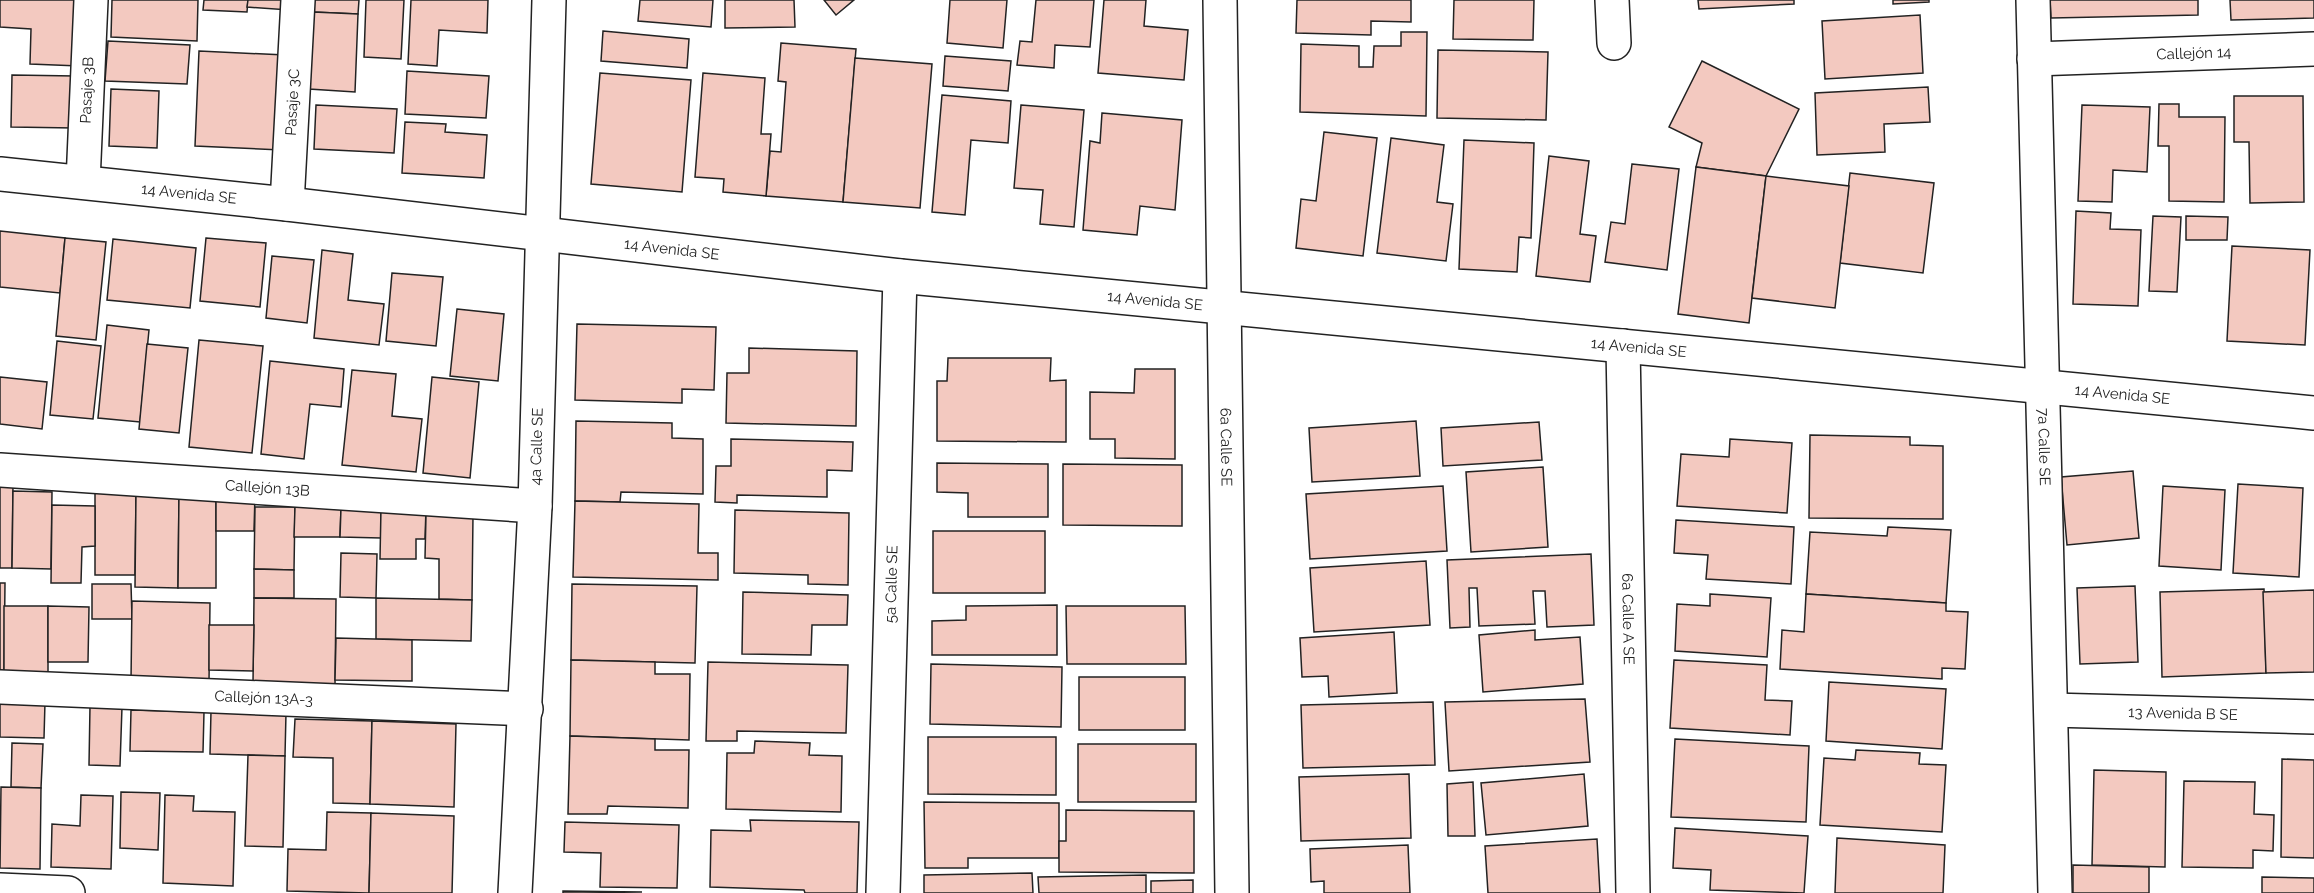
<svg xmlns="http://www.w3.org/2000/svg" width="2314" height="893" font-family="Raleway,sans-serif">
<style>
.building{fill:#f3c9c0;stroke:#222;stroke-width:1.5}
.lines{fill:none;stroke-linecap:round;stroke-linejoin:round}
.minor-casing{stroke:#222;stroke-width:36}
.major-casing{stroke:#222;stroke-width:36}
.minor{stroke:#fff;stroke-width:33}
.major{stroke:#fff;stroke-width:33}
.labels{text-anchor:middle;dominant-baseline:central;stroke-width:4.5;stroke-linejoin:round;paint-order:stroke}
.street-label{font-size:15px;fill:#222;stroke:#fff}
</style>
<rect width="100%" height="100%" fill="#fff"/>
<g class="building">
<polygon points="0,0 83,0 79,66 30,64 31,29 0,27"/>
<polygon points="112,0 198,0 197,41 111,37"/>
<polygon points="204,0 248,0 247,12 203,10"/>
<polygon points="248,0 289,0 289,10 247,7"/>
<polygon points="313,0 359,0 358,14 313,12"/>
<polygon points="366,0 404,0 401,59 364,57"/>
<polygon points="411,0 488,0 487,33 439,30 437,66 408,64"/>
<polygon points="640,0 713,0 711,27 638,21"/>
<polygon points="725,0 794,0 795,27 725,28"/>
<polygon points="824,0 854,0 836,15"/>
<polygon points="950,0 1007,0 1003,48 947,43"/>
<polygon points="1036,0 1094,0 1090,47 1055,45 1054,68 1017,65 1020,41 1032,42"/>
<polygon points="1104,0 1146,0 1144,26 1188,30 1184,80 1098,73"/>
<polygon points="1297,0 1411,0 1411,22 1371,21 1371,35 1296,33"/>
<polygon points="1454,0 1534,0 1533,40 1453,39"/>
<polygon points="1698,0 1794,0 1794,4 1699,9"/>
<polygon points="1893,0 1929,0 1929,2 1893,4"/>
<polygon points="2050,0 2198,0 2198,15 2051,18"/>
<polygon points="2230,0 2314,0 2314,18 2231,20"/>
<polygon points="313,12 358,14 355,92 309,89"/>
<polygon points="1920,15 1923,73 1825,79 1822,21"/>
<polygon points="603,31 689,39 687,68 601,61"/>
<polygon points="1401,32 1427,32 1426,116 1300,112 1301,44 1359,46 1359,67 1373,67 1374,46 1401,46"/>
<polygon points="108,41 190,45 187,84 105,81"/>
<polygon points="781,43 856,49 843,202 766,196 770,151 781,152 786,82 778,81"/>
<polygon points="1438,50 1548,52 1546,120 1437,118"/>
<polygon points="199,51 285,55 281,150 195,146"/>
<polygon points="945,56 1011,61 1008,91 943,86"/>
<polygon points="855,58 932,64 920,208 843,202"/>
<polygon points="1702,61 1799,109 1766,176 1696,167 1702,143 1669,127"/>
<polygon points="407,71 489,76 486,118 405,114"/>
<polygon points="600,73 691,80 682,192 591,184"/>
<polygon points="703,73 765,78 761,134 771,134 766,196 723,192 724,179 695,177"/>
<polygon points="12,75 75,76 74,128 11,127"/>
<polygon points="1928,87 1930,122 1884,124 1885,152 1817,155 1815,93"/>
<polygon points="111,89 159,91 157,148 109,146"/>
<polygon points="942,95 1011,101 1008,143 971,140 965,215 932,212"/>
<polygon points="2234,96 2303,96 2304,202 2250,203 2249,142 2234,142"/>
<polygon points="2159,104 2179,104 2179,117 2225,117 2224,202 2169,201 2169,146 2158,146"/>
<polygon points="316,105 397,109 394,153 314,149"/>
<polygon points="1021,105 1084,110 1074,227 1040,224 1043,190 1014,188"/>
<polygon points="2082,105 2150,107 2147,172 2113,170 2112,202 2078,201"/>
<polygon points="1102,113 1182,120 1175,210 1140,206 1137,235 1083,230 1090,141 1100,143"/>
<polygon points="405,122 446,124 445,132 487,135 484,178 402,173"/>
<polygon points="1324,132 1377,138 1363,256 1296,248 1301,199 1316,201"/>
<polygon points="1391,138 1444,145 1437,202 1453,204 1446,261 1377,253"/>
<polygon points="1464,140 1534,143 1531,238 1519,237 1517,272 1459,269"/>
<polygon points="1549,156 1589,161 1580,234 1596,236 1590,282 1536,276"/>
<polygon points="1632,164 1679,169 1667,270 1605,262 1611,222 1625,224"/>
<polygon points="1696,167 1766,176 1749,323 1678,314"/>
<polygon points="1850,173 1934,183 1923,273 1840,263"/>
<polygon points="1766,176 1849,186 1835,308 1752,298"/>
<polygon points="2076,211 2111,213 2110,229 2141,230 2138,306 2073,304"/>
<polygon points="2153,216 2181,217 2177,292 2149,291"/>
<polygon points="2186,216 2228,217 2227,240 2186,240"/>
<polygon points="0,231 65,238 60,293 0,287"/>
<polygon points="65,238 106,242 96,340 56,336"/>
<polygon points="206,238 266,243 260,307 200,301"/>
<polygon points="113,239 196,248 190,308 107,300"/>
<polygon points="2232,246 2310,250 2305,345 2227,341"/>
<polygon points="322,250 353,254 348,300 384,304 379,345 314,338"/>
<polygon points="272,256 314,260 307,323 266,318"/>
<polygon points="392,273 443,277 436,346 386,341"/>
<polygon points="457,309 504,314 498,381 450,376"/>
<polygon points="577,324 716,327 714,390 682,389 682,403 575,400"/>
<polygon points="107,325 149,330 140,422 98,418"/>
<polygon points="199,340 263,346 252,453 189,447"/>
<polygon points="57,341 101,346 93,419 50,415"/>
<polygon points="147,344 188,348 179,433 139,429"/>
<polygon points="749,348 857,351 856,426 726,423 727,373 749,373"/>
<polygon points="948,358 1051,358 1050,381 1066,380 1066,442 937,441 937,381 947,381"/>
<polygon points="270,361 344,369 341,407 310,404 304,459 261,454"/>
<polygon points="1135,369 1175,369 1175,459 1115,458 1115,439 1090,439 1090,392 1134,393"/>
<polygon points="352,370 396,374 392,416 422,419 416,472 342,465"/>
<polygon points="0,377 47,382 42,429 0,424"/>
<polygon points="432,377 479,382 470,478 423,473"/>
<polygon points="576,421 672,423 672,438 703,439 703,494 621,492 620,502 575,501"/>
<polygon points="1416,421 1420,476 1312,482 1309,428"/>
<polygon points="1539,422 1542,460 1443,466 1441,428"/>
<polygon points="1810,435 1910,437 1910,445 1943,446 1943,519 1809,518"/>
<polygon points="731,439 853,442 852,471 827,470 827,497 737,495 737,503 715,502 716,466 731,466"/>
<polygon points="1730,439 1792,443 1787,513 1677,506 1681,454 1729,457"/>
<polygon points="937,463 1048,464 1048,517 968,517 968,493 937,492"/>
<polygon points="1063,464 1182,465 1182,526 1063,525"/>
<polygon points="1543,467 1548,547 1471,552 1466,472"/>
<polygon points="2133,471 2139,538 2067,545 2061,477"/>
<polygon points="0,483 13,483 12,568 0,568"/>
<polygon points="2238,484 2303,488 2299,577 2233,573"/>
<polygon points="1443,486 1447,551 1310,559 1306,494"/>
<polygon points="2163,486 2225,490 2221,570 2159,566"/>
<polygon points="13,491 52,492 51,569 12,568"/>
<polygon points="95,492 136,493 135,575 95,575"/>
<polygon points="136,493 179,493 178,588 135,587"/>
<polygon points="179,493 216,494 216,588 178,588"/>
<polygon points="216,494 255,495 254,531 216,531"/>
<polygon points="575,501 699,504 698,553 718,553 718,580 573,577"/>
<polygon points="52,505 95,506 95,546 82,547 81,583 51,583"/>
<polygon points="255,507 295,507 294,570 254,569"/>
<polygon points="295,507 341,508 340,537 294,537"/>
<polygon points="341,508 381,508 381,538 340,537"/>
<polygon points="381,508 426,509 425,539 416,539 416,559 380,559"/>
<polygon points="735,510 849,513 848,585 808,584 808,575 734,573"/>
<polygon points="426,515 473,515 472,600 439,599 439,559 425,558"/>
<polygon points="1676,520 1794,527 1791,584 1706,579 1708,555 1674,553"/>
<polygon points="1888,527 1951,530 1946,603 1806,594 1810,532 1887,536"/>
<rect x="933" y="531" width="112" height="62"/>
<polygon points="341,553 377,554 376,598 340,597"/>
<polygon points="1591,554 1594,625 1547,627 1545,591 1533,591 1535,624 1479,626 1477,588 1469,588 1470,627 1450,628 1447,560"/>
<polygon points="1426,561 1430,625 1314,632 1310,568"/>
<polygon points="254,569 294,570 294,598 254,598"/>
<polygon points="0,583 5,583 4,672 0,672"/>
<polygon points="92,584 131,584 132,619 92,619"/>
<polygon points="572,584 697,586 695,663 571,660"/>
<polygon points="2135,586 2138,662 2080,664 2077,588"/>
<polygon points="2264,589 2266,673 2162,677 2160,592"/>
<polygon points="2314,590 2314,672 2266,673 2263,592"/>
<polygon points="743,592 848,595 847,625 812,625 811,655 742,654"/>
<polygon points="1710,594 1771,598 1767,657 1675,651 1677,604 1710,606"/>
<polygon points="1806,594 1946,603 1946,611 1968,612 1965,669 1942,668 1942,679 1780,669 1782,630 1804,632"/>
<polygon points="254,598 336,599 335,685 253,684"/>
<polygon points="376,598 472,600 471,641 376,639"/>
<polygon points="132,601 210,603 209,682 131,681"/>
<polygon points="1057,605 1057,655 932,655 932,621 966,620 966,606"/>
<rect x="4" y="606" width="44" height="66"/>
<polygon points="48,606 89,607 88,662 48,662"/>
<polygon points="1066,606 1185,606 1186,664 1067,664"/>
<polygon points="209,625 254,625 253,671 209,670"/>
<polygon points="1535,630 1535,640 1580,637 1583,684 1483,692 1479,635"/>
<polygon points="1394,632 1397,693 1329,697 1328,676 1302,677 1300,638"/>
<polygon points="336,638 412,640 412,681 335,680"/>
<polygon points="571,660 655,662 655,674 690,674 689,740 570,736"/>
<polygon points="1674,660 1767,665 1765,700 1792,701 1790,735 1670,728"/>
<polygon points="708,662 848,665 846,733 737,731 737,741 706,741"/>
<polygon points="931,664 1062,667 1061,727 930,724"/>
<rect x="1079" y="677" width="106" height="53"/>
<polygon points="1829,682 1946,689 1942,749 1826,741"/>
<polygon points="1585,699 1590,762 1449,771 1445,702"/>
<polygon points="0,701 45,702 44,738 0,737"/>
<polygon points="1433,702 1435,765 1303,768 1301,705"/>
<polygon points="90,706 122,707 120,766 89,765"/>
<polygon points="131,710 204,712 203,752 130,751"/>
<polygon points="211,711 286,713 285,756 210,754"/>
<polygon points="295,719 372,721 370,804 333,803 333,758 293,757"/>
<polygon points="372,721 456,724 454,807 370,804"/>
<polygon points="570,736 655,739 655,750 689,750 688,808 608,806 607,814 568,814"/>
<polygon points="928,737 1056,737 1056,795 928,794"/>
<polygon points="1675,739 1809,746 1806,822 1671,817"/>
<polygon points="755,741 810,743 809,755 842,756 841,812 726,809 727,753 754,753"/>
<polygon points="12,743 43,744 41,788 11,787"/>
<rect x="1078" y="744" width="118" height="58"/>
<polygon points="1856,750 1920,753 1919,764 1946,765 1942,832 1820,825 1824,758 1855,760"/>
<polygon points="248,755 285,756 283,847 245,846"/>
<polygon points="2282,759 2314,760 2314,858 2281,857"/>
<polygon points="2094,770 2166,772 2165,867 2092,865"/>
<polygon points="1409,774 1411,838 1301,841 1299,777"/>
<polygon points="1584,774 1588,826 1486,835 1481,783"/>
<polygon points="2184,781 2255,782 2254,814 2274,815 2273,851 2253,850 2253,868 2182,867"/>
<polygon points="1473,782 1475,836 1448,836 1447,784"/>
<polygon points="1,787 41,788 40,869 0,868"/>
<polygon points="121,792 160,793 158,850 120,848"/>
<polygon points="81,795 113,796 111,869 51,867 52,824 80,826"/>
<polygon points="165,795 194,796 193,811 235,812 233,886 163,883"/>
<polygon points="924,802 1059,803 1059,858 968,858 968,868 925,868"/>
<polygon points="1066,810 1194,811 1194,873 1059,872 1059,841 1066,841"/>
<polygon points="327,812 371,813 369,893 287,891 288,849 326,850"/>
<polygon points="371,813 454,816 452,893 369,893"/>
<polygon points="750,820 859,822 857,893 805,893 804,890 710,887 711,830 751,831"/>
<polygon points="565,822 679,825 677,888 600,887 601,853 564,852"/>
<polygon points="1675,828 1808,836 1804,893 1710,890 1711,870 1673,868"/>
<polygon points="1837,838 1945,845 1943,893 1835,893"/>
<polygon points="1597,839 1600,893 1488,893 1485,846"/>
<polygon points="1408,845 1410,893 1324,893 1324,881 1311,882 1310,849"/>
<polygon points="2073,865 2149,867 2149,893 2073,893"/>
<polygon points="1032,873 1033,893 924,893 924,875"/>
<polygon points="1146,875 1146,893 1039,893 1038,877"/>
<polygon points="2262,877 2314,878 2314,893 2262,893"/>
<polygon points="1193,880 1193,893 1151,893 1151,881"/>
<polygon points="563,891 642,892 563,893"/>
</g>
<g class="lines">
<g class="minor-casing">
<g id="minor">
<path id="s1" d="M1220,0l12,893"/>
<polyline points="1612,0 1614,43"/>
<path id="s2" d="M2034,59l280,-10"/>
<path id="s3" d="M0,174l287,30 613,72 1414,137"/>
<path id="s4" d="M83,182l8,-182"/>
<path id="s5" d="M287,204l11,-204"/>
<path id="s6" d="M1623,346l10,547"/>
<path id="s7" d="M0,470l535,36"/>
<path id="s8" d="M0,687l526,22"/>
<path id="s9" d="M2051,710l263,7"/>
<polyline points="0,890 68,893"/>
<path id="s10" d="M515,893l20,-387 14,-506"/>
<path id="s11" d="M883,893l17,-617"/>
</g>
</g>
<g class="major-casing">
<g id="major">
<path id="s12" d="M2033,0l22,893"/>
</g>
</g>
<use href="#minor" class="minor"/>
<use href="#major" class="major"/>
</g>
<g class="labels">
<g class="street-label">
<text stroke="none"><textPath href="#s2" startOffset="160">Callejón 14</textPath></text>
<text stroke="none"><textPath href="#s4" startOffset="92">Pasaje 3B</textPath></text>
<text stroke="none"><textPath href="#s5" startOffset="102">Pasaje 3C</textPath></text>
<text stroke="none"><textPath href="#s3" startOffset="190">14 Avenida SE</textPath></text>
<text stroke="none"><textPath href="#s3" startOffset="676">14 Avenida SE</textPath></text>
<text stroke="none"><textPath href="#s3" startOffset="1162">14 Avenida SE</textPath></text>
<text stroke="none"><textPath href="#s3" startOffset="1648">14 Avenida SE</textPath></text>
<text stroke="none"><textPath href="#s3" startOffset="2134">14 Avenida SE</textPath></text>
<text stroke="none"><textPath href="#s1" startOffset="447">6a Calle SE</textPath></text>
<text stroke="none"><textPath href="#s10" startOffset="447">4a Calle SE</textPath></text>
<text stroke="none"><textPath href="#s12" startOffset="447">7a Calle SE</textPath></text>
<text stroke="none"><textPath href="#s7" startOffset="268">Callejón 13B</textPath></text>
<text stroke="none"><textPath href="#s11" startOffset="309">5a Calle SE</textPath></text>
<text stroke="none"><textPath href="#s6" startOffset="273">6a Calle A SE</textPath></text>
<text stroke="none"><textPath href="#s8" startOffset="264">Callejón 13A-3</textPath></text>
<text stroke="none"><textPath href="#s9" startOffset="132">13 Avenida B SE</textPath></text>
</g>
</g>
</svg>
